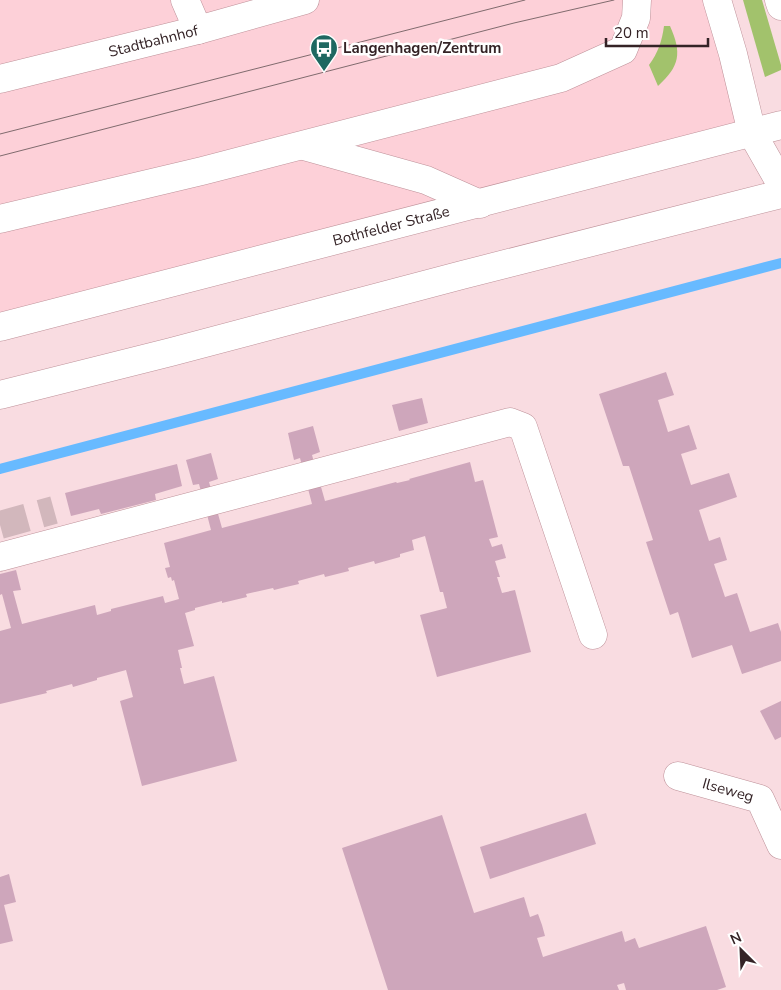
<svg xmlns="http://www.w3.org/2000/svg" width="781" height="990" font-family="'Nunito Sans',sans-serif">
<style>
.built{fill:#fdd0d8}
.green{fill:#a2c26c}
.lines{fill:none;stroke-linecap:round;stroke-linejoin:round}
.stream{stroke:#68baff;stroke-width:10}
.building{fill:#cea6bb}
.minor-tunnel{stroke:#d2b7bc;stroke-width:28;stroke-dasharray:28 14;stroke-linecap:butt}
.minor-casing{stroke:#be9199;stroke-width:29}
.major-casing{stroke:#be9199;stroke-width:29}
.minor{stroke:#fff;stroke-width:28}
.major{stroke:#fff;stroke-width:28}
.tram{stroke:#806b6e;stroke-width:1}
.labels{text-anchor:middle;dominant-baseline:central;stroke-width:5;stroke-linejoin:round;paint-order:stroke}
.street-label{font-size:15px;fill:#342326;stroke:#fff}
.poi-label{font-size:15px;font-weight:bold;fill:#342326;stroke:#fff;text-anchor:start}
</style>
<rect width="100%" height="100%" fill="#f9dce1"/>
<polygon class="built" points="0,0 717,0 752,133 0,327"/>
<g class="green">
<polygon points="743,0 762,0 781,65 781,70 765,77"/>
<path d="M664,26h6c12,27 10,40 -12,60l-9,-21c9,-12 13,-24 15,-39z"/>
</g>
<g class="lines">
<polyline class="stream" points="0,469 781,263"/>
</g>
<g class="building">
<polygon points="666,372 674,395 658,400 668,432 689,425 697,449 681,454 691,485 729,473 737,497 699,510 709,541 720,537 727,560 714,564 725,597 737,593 750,632 778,623 781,632 781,661 742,674 732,645 692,658 678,612 670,615 646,542 653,540 629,466 623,466 599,394"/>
<polygon points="422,398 428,423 399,431 392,405"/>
<polygon points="313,426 320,452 312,455 325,501 396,482 397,483 410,480 409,479 470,462 475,482 483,480 498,537 489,539 492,547 502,544 506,558 495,561 500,577 497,577 502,593 515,590 531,652 437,677 420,615 447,608 443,592 440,592 425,536 412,540 414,550 400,554 400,557 375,564 374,561 348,568 349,571 325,577 324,574 298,581 299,584 286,587 274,590 273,588 246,594 247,597 222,603 222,601 195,608 195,610 185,613 194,646 178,650 182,668 180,668 184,684 214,676 237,761 142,786 120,701 133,697 126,670 97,678 97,680 73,687 72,684 46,691 47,693 0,704 0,631 11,628 2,594 0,595 0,574 16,570 21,590 13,591 22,624 95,605 97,615 111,611 111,609 163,596 165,603 179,599 174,580 172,581 171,577 168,578 165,568 170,567 164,543 211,530 199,484 193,485 186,460 211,453 218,479 209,482 222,528 312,504 300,458 294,460 288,433"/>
<polygon points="177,464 182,486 155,494 156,500 101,514 99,509 71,516 65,493"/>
<polygon points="781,701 781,737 775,740 760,711"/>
<polygon points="586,813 596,844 490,879 480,847"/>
<polygon points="442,815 474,913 524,897 530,917 538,914 542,925 545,936 537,938 543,957 622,931 625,942 635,938 639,948 706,926 726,987 717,990 626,990 624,983 617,985 619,990 388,990 342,848"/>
<polygon points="9,874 16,902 4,905 13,941 0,944 0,877"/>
</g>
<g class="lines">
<polyline class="minor-tunnel" points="0,525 54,510"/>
<g class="minor-casing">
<g id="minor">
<polyline points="185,0 198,30"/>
<polyline points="717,0 733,54 752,133 781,184"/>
<polyline points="779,0 781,6"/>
<path id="s1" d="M0,79l198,-49 107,-30"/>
<polyline points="304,146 426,180 480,204"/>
<polyline points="0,219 202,171 561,78 623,50 636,18 637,0"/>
<polyline points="0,557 510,422 523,427 593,635"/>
<path id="s2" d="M678,776l82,23 21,46"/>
</g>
</g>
<g class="major-casing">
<g id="major">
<path id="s3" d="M0,327l781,-202"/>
<polyline points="0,395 171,352 462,275 781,194"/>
</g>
</g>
<use href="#minor" class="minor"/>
<use href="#major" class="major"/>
<g class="tram">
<polyline points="0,134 525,0"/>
<polyline points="0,156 514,23 614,0"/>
</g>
</g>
<defs>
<g id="bus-pin" transform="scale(1.4375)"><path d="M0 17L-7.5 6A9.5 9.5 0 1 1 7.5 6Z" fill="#1e6861" stroke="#fff"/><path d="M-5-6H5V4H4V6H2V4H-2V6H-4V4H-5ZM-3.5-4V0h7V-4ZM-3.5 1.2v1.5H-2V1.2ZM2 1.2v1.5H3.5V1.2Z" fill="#fff"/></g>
</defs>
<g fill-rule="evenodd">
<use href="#bus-pin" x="324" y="48"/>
</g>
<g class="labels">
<g class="street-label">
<text stroke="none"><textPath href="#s1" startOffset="158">Stadtbahnhof</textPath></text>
<text stroke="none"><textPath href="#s3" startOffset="404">Bothfelder Straße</textPath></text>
<text stroke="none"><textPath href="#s2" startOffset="52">Ilseweg</textPath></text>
</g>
<g class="poi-label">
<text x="343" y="48">Langenhagen/Zentrum</text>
</g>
</g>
<g transform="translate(741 950) rotate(336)" stroke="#ffffff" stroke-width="4" paint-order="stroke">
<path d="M0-4L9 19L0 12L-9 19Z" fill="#342326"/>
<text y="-8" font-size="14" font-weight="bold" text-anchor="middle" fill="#342326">N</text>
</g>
<path d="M606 38v8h102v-8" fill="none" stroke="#342326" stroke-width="2.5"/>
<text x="614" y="38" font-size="15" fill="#342326" stroke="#ffffff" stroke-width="4" paint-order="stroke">20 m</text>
</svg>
